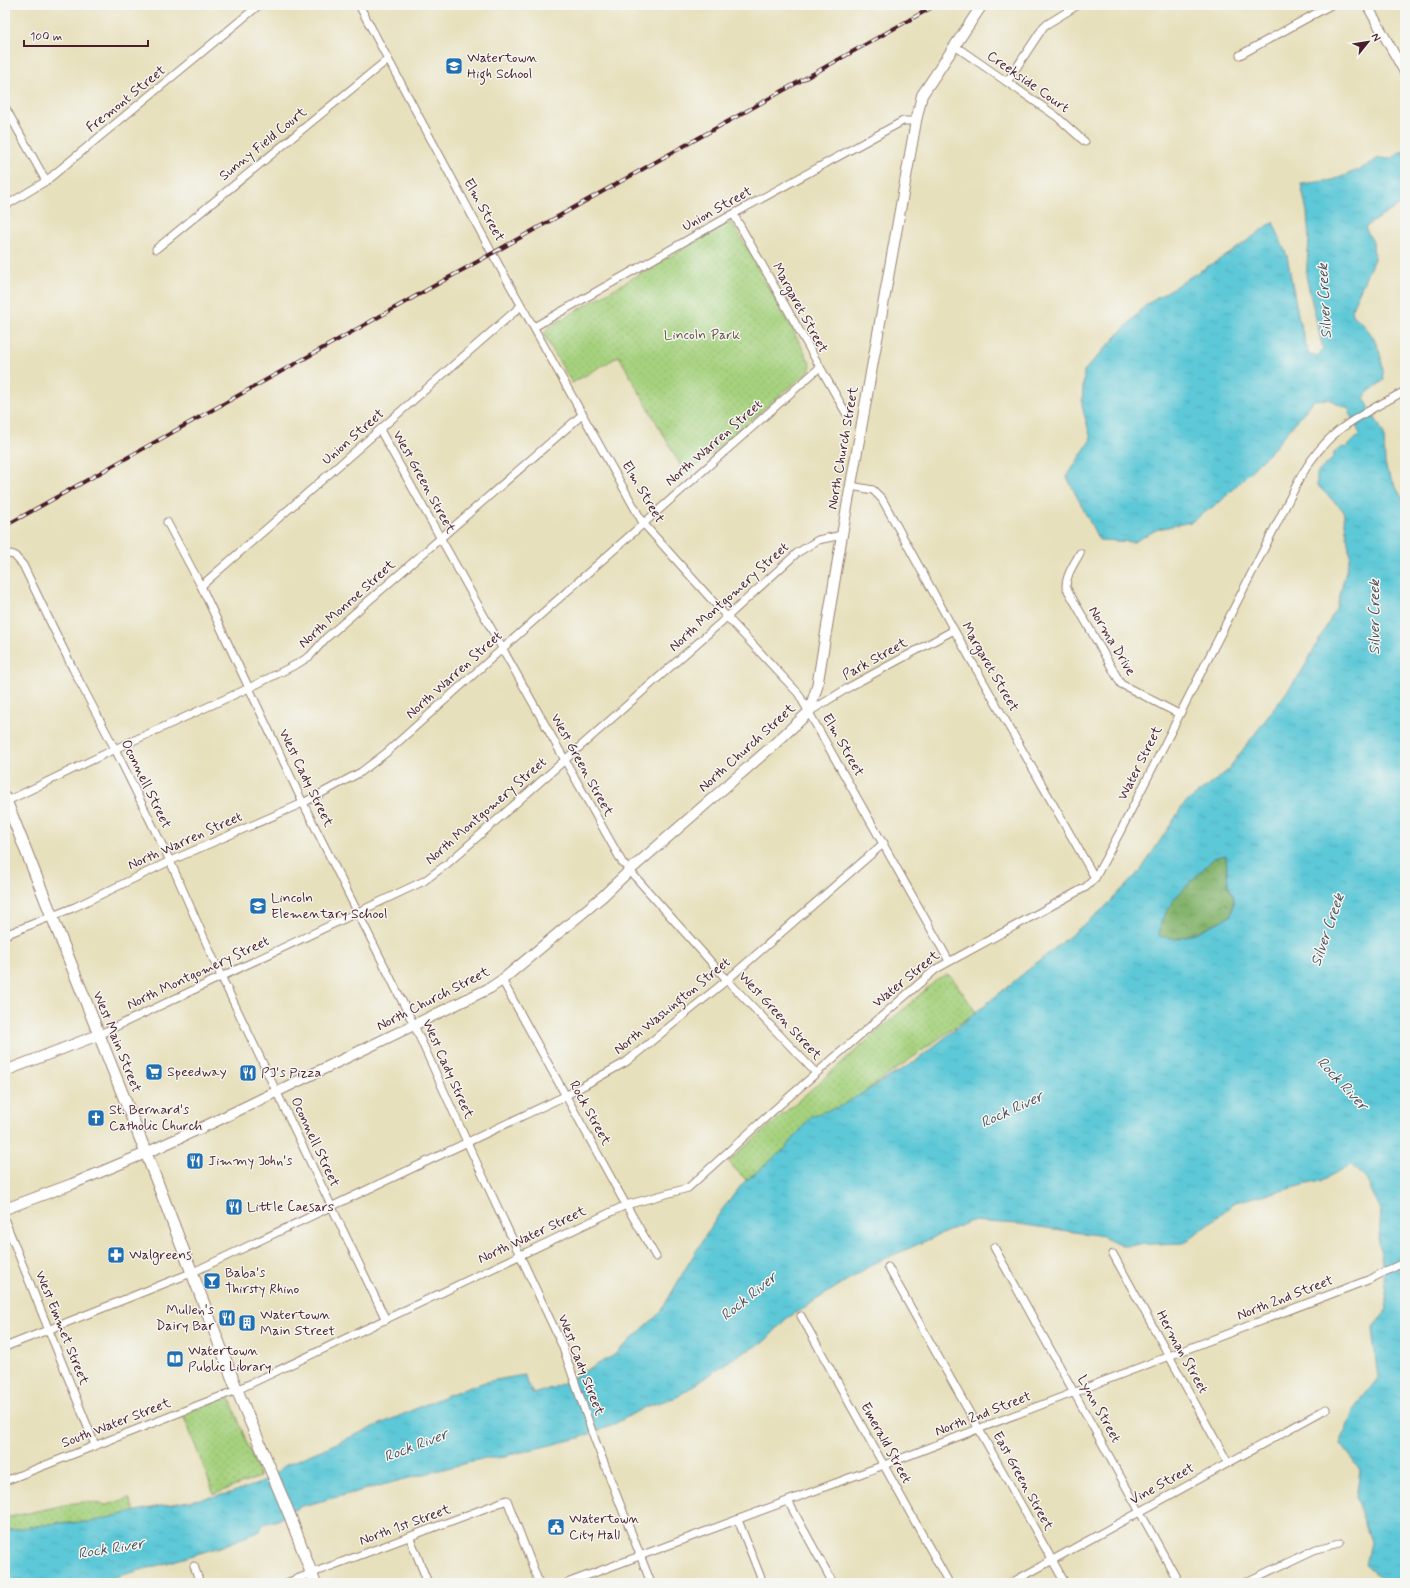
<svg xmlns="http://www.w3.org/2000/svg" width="1410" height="1588" font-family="Mynerve,sans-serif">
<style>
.green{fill:url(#green-dots);stroke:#787854}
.forest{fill:url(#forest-crowns);stroke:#676a4c}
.water{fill:url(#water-ripples);stroke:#547481;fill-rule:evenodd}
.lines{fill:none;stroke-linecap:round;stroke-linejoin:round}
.minor-casing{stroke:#988074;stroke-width:9}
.tertiary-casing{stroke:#988074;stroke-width:11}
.secondary-casing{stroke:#988074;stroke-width:12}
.primary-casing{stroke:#988074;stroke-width:13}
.minor{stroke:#fff;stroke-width:7}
.tertiary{stroke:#fff;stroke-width:9}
.secondary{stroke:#fff;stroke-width:10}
.primary{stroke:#fff;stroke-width:11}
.rail-casing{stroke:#4a1f2b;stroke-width:4}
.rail{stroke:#f6f6f2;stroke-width:2.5;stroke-dasharray:8;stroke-linecap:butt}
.labels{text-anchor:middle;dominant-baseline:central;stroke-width:3;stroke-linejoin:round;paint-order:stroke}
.poi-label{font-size:14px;fill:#4a1f2b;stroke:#f6f6f2;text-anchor:start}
.street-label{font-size:14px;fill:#4a1f2b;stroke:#f6f6f2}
.park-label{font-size:14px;fill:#654;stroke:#f6f6f2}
.water-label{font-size:15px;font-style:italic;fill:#50525f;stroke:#f6f6f2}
</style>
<defs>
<pattern id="green-dots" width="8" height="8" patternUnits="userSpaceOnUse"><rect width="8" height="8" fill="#a6d27e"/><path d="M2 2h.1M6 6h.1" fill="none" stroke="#90b46d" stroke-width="1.8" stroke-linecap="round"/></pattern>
<pattern id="forest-crowns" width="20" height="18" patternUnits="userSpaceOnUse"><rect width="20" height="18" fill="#84b46d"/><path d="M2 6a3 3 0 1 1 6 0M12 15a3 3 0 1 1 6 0" fill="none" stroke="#6e925a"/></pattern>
<pattern id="water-ripples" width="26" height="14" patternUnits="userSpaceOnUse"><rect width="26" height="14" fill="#5dc8d7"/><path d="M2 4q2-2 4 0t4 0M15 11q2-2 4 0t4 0" fill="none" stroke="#52abb9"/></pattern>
</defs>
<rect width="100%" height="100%" fill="#f6f6f2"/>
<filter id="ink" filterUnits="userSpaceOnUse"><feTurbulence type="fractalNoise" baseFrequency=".025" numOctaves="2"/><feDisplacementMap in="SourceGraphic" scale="8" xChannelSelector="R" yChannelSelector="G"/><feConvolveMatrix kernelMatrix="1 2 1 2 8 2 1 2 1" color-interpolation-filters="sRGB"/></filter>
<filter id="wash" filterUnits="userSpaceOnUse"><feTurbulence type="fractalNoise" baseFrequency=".012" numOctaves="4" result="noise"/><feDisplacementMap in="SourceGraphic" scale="16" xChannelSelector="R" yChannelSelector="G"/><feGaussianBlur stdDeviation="0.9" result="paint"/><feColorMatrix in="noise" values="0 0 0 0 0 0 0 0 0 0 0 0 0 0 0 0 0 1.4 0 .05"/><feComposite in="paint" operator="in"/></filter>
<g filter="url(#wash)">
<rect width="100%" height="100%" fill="#e7e0bc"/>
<g class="green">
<path d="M730,223l4,2 69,124 8,17 -2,5 -123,104 -67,-119 -47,27 -27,-46c0,-6 2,-9 7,-12l172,-100z"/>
<polygon points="946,975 950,976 953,979 976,1012 842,1108 746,1180 728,1162 939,978"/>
<polygon points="229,1396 260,1477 214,1494 183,1414"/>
<polygon points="129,1498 135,1512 90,1522 57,1523 5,1531 5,1518 74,1503 85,1502 107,1505"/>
</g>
<polygon class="forest" points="1226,855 1228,885 1234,898 1231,916 1195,933 1176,939 1159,936 1161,922 1173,900 1214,858"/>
<path class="water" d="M1405,151v51l-33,20 -7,6 8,14 1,17 -22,49 1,7c23,19 29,36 31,65l-17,13 -3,5 20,36 1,29 2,8 18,32v1080h-14l-25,-18 5,-23 -15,-44 4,-28 -20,-26 14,-35 24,-31 -6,-50 16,-19 -9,-68 2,-31 -15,-31 -15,-14 -31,16 -85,21 -15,13 -36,28 -62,2 -19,-9 -85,-12 -47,-3 -98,43 -87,55 -21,22 -33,18 -55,38 -32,10 -34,19 -32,12 -82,20h-12l-186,49 -21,13 -15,4 -3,7 -40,16 -50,15 -77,21h-88v-52l52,-8 33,-1 60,-14 77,-14 34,-11 20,-14 3,-3 161,-70 40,-14 39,-7 9,19 22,-7 58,-31 47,-43 30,-52 31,-50 22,-28 43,-35 25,-32 30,-10 75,-45 187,-152 38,-39 43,-66 42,-32 75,-99 36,-66 13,-52 -7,-45 -26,-25v-12l15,-14 2,-6 7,-5 6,-1 13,-13 -12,-26 -20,-9 -14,1 -40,48 -53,53 -30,21 -33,7 -24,13 -35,-2 -32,-63 24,-38 -9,-33 2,-35 62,-66 44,-28 39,-23 44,-32 14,34 12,64 10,35 9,1 5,-7 -17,-73 3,-35 -2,-29 -6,-28 32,-4 28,-11 18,-11 13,1 6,-6zM1226,855l2,30 6,13 -3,18 -36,17 -19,6 -17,-3 2,-14 12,-22 41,-42z"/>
</g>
<g filter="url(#ink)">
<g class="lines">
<g class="minor-casing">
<g id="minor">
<polyline points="359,5 492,253 643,523 727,617 798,693 949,961"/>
<polyline points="955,46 1056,116 1085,142"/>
<polyline points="1240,55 1331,5"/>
<polyline points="1007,82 1044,26 1078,5"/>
<polyline points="5,107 46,181"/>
<polyline points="5,206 46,181 259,5"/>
<polyline points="734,215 846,413"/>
<polyline points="156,249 387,60"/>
<polyline points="534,327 726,218 903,121 916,121"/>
<polyline points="380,430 622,862 727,980 816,1073"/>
<polyline points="851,486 873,490 882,499 954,630 1095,878"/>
<polyline points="167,522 201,586 303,803 414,1025 467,1142 562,1345 595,1440 651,1583"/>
<polyline points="5,553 14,555 23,565 73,669 115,749 170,861 221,976 386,1320"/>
<path d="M1080,553c-6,11 -14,22 -14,34l55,97 58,30"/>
<polyline points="201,586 521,306"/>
<polyline points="809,712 851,686 954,630"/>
<polyline points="5,802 115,749 249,688 299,663 310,656 326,638 583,414"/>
<polyline points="5,935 75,907 170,861 303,803 361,772 386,753 502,649 819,368"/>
<polyline points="502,980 626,1205 656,1257"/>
<polyline points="98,1035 424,881 447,864 727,617 797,553 818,540 842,535"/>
<polyline points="5,1221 95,1445"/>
<polyline points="994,1247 1179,1583"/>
<polyline points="1113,1254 1228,1463"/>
<polyline points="888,1267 1065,1583"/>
<polyline points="801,1316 949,1583"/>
<polyline points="5,1347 191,1273 565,1096 626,1062 727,980 884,843"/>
<path d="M5,1481l232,-91 389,-185 62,-17 86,-78 162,-141 150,-82 9,-9 26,-48 180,-354c10,-17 22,-33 37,-45 20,-16 45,-28 67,-40"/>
<polyline points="788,1501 833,1583"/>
<polyline points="738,1520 763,1583"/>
<polyline points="410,1538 428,1583"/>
<polyline points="194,1566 200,1583"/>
<polyline points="286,1583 507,1500 539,1583"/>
<polyline points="567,1583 884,1465 1368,1280 1405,1262"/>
<polyline points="1011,1583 1326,1409"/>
<polyline points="1244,1583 1316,1549 1340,1543"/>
</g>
</g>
<g class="tertiary-casing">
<polyline id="tertiary" points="1367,5 1405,73"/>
</g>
<g class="secondary-casing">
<g id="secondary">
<polyline points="5,1071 98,1035"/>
<polyline points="5,1209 72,1184 146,1153 212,1123 490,988 502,980 603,896 629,871 769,749 809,712 817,687 842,535 916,121 922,95 982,5"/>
</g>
</g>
<g class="primary-casing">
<polyline id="primary" points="5,798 146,1153 237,1390 290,1516 315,1583"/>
</g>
<use href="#minor" class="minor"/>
<use href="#tertiary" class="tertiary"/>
<use href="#secondary" class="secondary"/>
<use href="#primary" class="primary"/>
<g class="rail-casing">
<polyline id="rail" points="5,526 936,5"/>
</g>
<use href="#rail" class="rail"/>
</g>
</g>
<defs>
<g id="school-square" transform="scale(0.9)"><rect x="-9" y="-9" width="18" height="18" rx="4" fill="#1f6fb2" stroke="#f6f6f2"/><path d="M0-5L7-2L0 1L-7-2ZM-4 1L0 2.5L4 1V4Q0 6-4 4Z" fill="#fff"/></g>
<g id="supermarket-square" transform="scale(0.9)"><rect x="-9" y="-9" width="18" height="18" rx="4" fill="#1f6fb2" stroke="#f6f6f2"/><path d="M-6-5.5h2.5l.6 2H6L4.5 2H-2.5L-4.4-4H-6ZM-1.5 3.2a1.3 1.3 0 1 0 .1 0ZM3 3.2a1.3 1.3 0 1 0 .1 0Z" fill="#fff"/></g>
<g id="restaurant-square" transform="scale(0.9)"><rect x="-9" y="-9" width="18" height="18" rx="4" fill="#1f6fb2" stroke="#f6f6f2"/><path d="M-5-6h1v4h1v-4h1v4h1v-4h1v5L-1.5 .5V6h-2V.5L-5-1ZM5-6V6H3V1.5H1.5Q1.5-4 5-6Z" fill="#fff"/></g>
<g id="church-square" transform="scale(0.9)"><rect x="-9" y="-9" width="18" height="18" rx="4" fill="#1f6fb2" stroke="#f6f6f2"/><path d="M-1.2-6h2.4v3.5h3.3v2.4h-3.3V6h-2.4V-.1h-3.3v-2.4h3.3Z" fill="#fff"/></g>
<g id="pharmacy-square" transform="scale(0.9)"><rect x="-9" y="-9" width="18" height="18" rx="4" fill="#1f6fb2" stroke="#f6f6f2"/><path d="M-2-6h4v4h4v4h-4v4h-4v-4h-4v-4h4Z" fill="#fff"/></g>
<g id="bar-square" transform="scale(0.9)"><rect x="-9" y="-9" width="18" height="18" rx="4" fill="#1f6fb2" stroke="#f6f6f2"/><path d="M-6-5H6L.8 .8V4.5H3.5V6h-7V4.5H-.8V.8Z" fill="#fff"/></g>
<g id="building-square" transform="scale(0.9)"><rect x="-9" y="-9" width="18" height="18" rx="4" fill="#1f6fb2" stroke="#f6f6f2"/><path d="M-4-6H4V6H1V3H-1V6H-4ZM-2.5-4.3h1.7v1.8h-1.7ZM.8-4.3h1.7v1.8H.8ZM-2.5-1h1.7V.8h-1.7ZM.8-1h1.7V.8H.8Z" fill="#fff"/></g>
<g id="library-square" transform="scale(0.9)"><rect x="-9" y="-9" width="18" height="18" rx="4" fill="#1f6fb2" stroke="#f6f6f2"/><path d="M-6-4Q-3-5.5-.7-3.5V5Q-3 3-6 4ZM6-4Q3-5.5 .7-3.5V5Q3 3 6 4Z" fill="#fff"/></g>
<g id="civic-square" transform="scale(0.9)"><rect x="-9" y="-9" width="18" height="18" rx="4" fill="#1f6fb2" stroke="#f6f6f2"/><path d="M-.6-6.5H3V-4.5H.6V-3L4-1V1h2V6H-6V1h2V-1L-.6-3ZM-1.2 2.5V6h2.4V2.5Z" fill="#fff"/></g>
</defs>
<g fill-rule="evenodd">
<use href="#school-square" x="454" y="66"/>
<use href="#school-square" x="258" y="906"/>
<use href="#supermarket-square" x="154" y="1072"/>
<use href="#restaurant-square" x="248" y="1073"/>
<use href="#church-square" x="96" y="1118"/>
<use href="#restaurant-square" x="195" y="1161"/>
<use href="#restaurant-square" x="234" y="1207"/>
<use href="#pharmacy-square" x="116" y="1255"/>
<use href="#bar-square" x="212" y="1281"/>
<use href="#restaurant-square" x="227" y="1318"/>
<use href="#building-square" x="247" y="1323"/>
<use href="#library-square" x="175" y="1359"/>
<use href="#civic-square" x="556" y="1527"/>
</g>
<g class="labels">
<g class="poi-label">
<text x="467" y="58">Watertown<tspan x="467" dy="16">High School</tspan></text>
<text x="271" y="898">Lincoln<tspan x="271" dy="16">Elementary School</tspan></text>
<text x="167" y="1072">Speedway</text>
<text x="261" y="1073">PJ's Pizza</text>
<text x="109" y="1110">St. Bernard's<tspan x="109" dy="16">Catholic Church</tspan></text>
<text x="208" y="1161">Jimmy John's</text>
<text x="247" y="1207">Little Caesars</text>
<text x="129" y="1255">Walgreens</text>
<text x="225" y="1273">Baba's<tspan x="225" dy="16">Thirsty Rhino</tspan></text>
<text x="214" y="1310" text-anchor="end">Mullen's<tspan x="214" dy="16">Dairy Bar</tspan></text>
<text x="260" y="1315">Watertown<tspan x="260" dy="16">Main Street</tspan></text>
<text x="188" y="1351">Watertown<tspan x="188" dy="16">Public Library</tspan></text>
<text x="569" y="1519">Watertown<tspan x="569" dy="16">City Hall</tspan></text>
</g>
<g class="street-label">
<text transform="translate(1028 82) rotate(35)">Creekside Court</text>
<text transform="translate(126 99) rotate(-39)">Fremont Street</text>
<text transform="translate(263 144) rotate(-39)">Sunny Field Court</text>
<text transform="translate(717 209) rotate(-29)">Union Street</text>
<text transform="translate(484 210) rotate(61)">Elm Street</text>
<text transform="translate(800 308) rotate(61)">Margaret Street</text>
<text transform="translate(353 437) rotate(-41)">Union Street</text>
<text transform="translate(714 443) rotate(-41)">North Warren Street</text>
<text transform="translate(843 448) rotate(-80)">North Church Street</text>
<text transform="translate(424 482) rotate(61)">West Green Street</text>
<text transform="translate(643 492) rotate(59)">Elm Street</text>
<text transform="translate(729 597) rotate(-42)">North Montgomery Street</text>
<text transform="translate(347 604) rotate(-42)">North Monroe Street</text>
<text transform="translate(1112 641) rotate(59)">Norma Drive</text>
<text transform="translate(875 659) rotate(-29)">Park Street</text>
<text transform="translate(990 667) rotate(60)">Margaret Street</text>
<text transform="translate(454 675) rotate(-42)">North Warren Street</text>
<text transform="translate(843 745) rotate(60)">Elm Street</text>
<text transform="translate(747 748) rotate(-42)">North Church Street</text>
<text transform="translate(1140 763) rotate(-63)">Water Street</text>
<text transform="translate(582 765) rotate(61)">West Green Street</text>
<text transform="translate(306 778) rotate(64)">West Cady Street</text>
<text transform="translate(146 784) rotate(64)">Oconnell Street</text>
<text transform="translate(486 811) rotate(-41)">North Montgomery Street</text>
<text transform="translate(185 841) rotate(-24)">North Warren Street</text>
<text transform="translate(198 973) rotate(-25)">North Montgomery Street</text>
<text transform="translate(906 979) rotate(-39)">Water Street</text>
<text transform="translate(433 999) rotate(-27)">North Church Street</text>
<text transform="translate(672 1006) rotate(-39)">North Washington Street</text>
<text transform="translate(780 1016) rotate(47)">West Green Street</text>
<text transform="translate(117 1042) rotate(68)">West Main Street</text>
<text transform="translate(448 1069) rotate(66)">West Cady Street</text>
<text transform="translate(590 1113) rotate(61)">Rock Street</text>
<text transform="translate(315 1142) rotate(65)">Oconnell Street</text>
<text transform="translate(532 1235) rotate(-25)">North Water Street</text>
<text transform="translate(1285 1298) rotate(-21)">North 2nd Street</text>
<text transform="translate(62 1328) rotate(68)">West Emmet Street</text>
<text transform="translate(1182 1352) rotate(61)">Herman Street</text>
<text transform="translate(581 1365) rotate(69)">West Cady Street</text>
<text transform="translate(1099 1409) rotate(61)">Lynn Street</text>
<text transform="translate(983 1414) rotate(-21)">North 2nd Street</text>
<text transform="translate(116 1423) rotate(-21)">South Water Street</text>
<text transform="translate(886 1443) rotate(61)">Emerald Street</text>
<text transform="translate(1023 1481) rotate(61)">East Green Street</text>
<text transform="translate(1162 1484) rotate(-29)">Vine Street</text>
<text transform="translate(405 1525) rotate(-20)">North 1st Street</text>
</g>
<g class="park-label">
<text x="702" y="335">Lincoln Park</text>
</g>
<g class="water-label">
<text transform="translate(1325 301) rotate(-93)">Silver Creek</text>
<text transform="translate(1375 617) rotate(-90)">Silver Creek</text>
<text transform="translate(1328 930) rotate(-71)">Silver Creek</text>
<text transform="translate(1342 1084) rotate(47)">Rock River</text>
<text transform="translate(1012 1110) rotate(-25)">Rock River</text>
<text transform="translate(749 1297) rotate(-39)">Rock River</text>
<text transform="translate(416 1446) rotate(-21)">Rock River</text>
<text transform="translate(111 1549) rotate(-9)">Rock River</text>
</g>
</g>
<rect width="1410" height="1588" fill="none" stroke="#f6f6f2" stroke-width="20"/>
<g transform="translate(1368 42) rotate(60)" stroke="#f6f6f2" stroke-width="3" paint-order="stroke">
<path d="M0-3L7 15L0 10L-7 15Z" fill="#4a1f2b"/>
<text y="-6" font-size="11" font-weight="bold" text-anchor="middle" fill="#4a1f2b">N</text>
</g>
<path d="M24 40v6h124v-6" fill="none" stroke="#4a1f2b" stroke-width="2"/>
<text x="30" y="40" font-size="12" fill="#4a1f2b" stroke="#f6f6f2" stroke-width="3" paint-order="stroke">100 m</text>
</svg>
